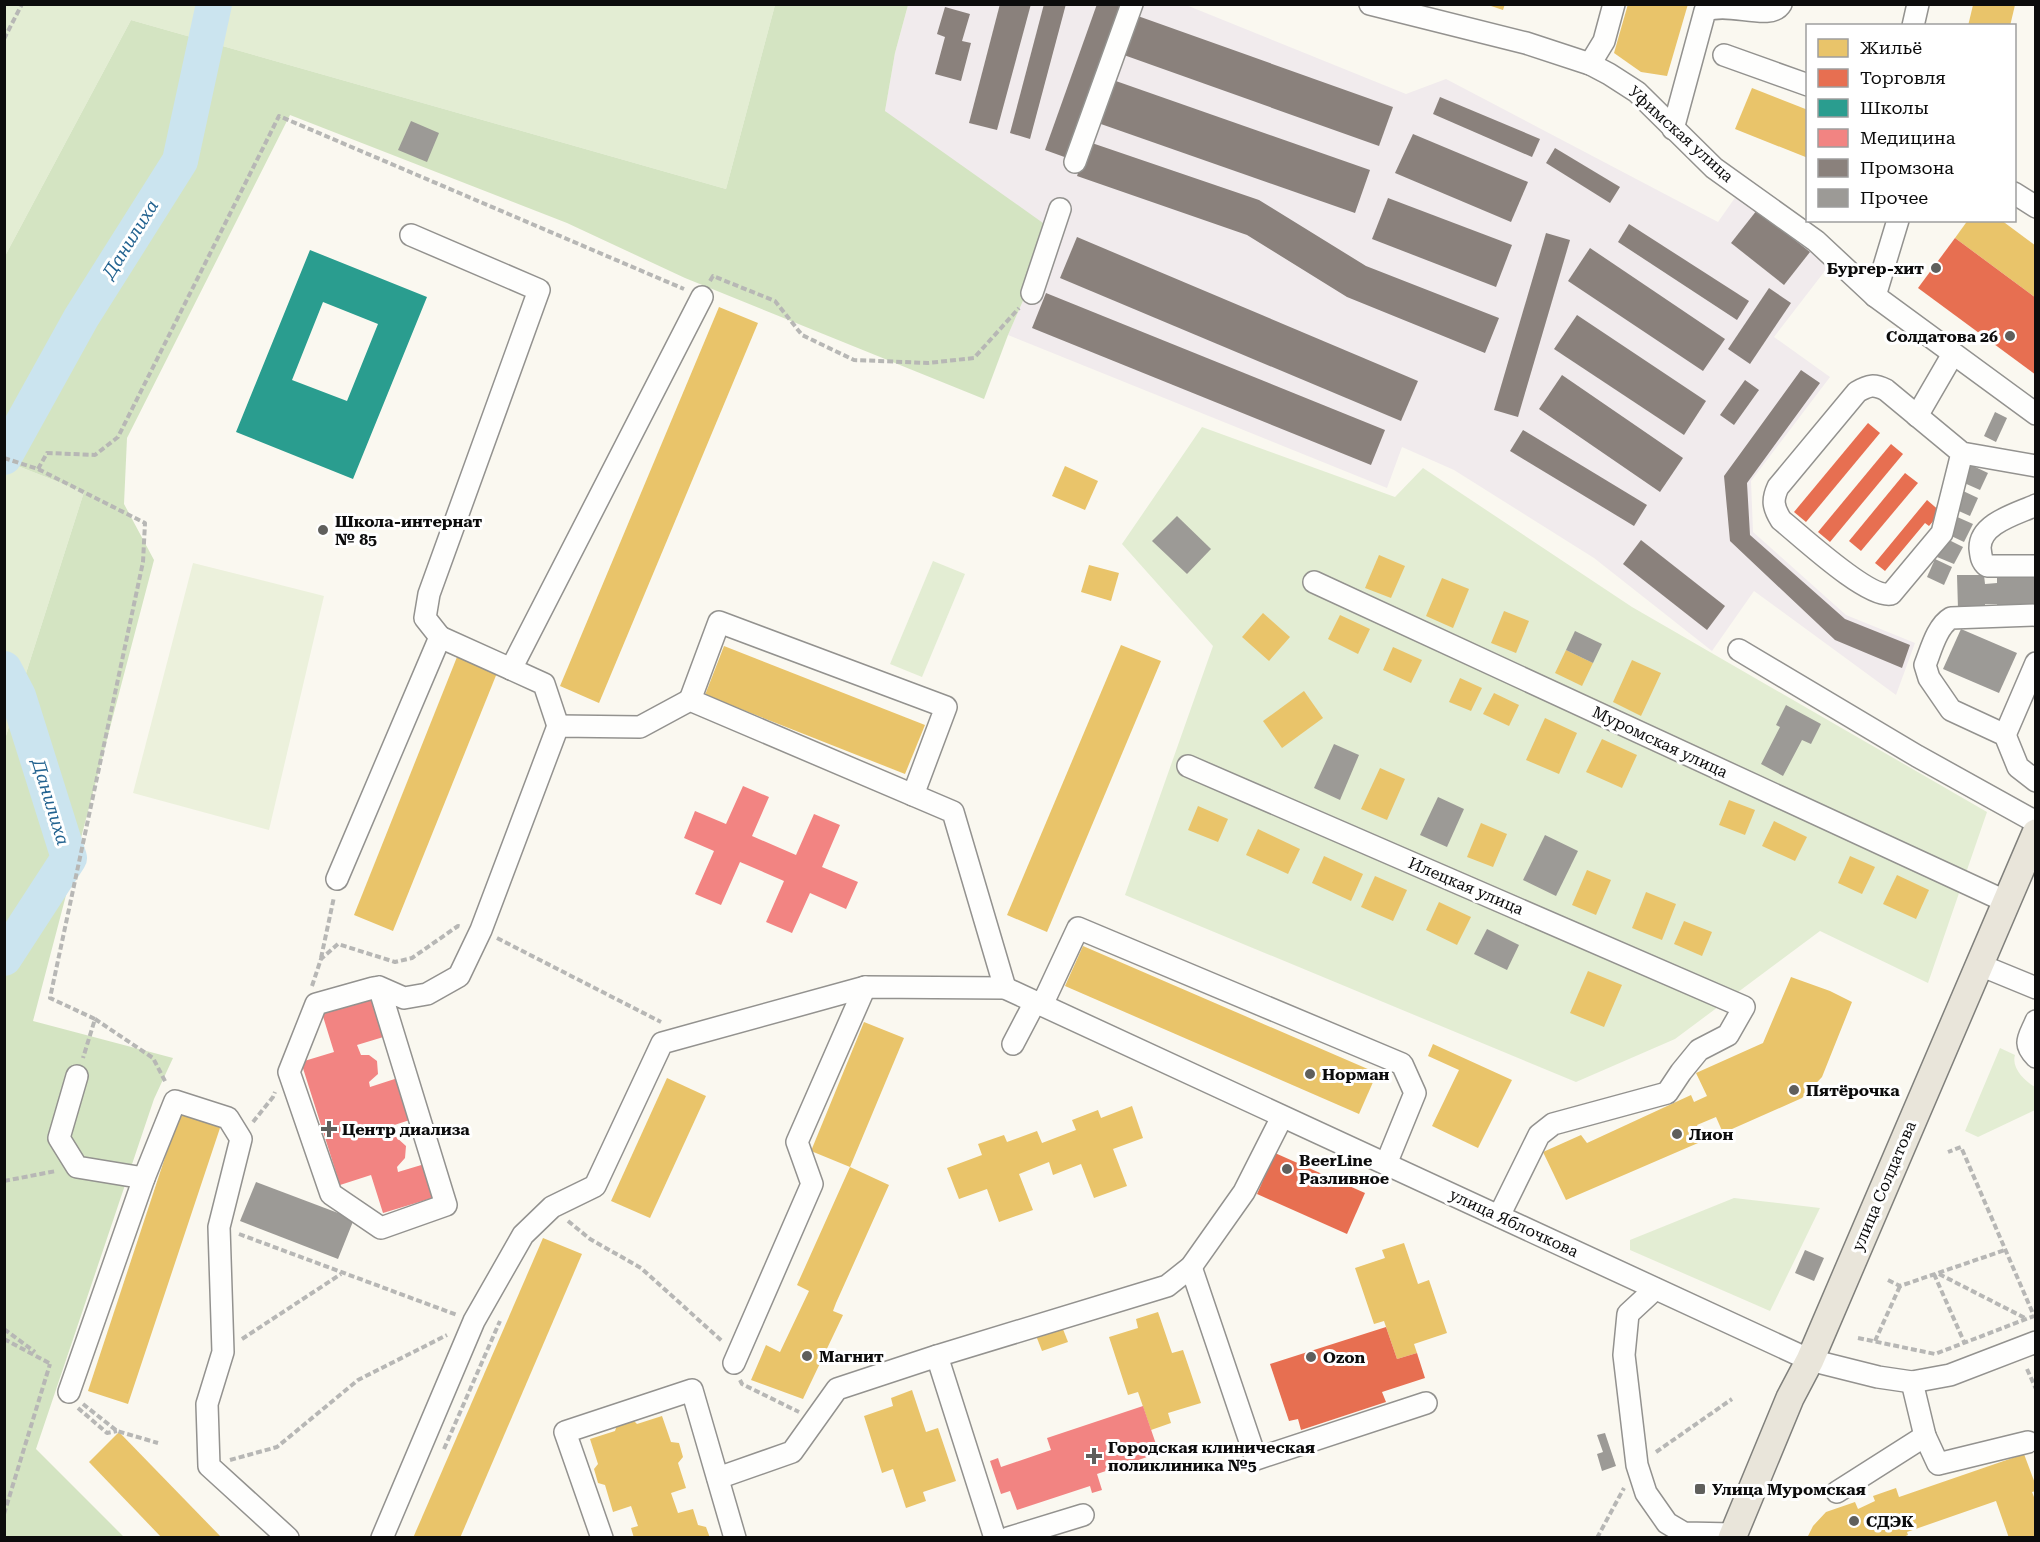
<svg xmlns="http://www.w3.org/2000/svg" width="2040" height="1542" font-family="'Roboto Serif',serif">
<style>
.industrial{fill:#f1ebed}
.green{fill:#e3edd3}
.forest{fill:#d4e4c2}
.pitch{fill:#ecf1dc}
.homes{fill:#e9c46a}
.shops{fill:#e76f51}
.schools{fill:#2a9d8f;fill-rule:evenodd}
.health{fill:#f28482}
.industry{fill:#8a817c}
.lines{fill:none;stroke-linecap:round;stroke-linejoin:round}
.river{stroke:#cbe4ef;stroke-width:36}
.building{fill:#9c9a96}
.minor-casing{stroke:#93928f;stroke-width:24}
.major-casing{stroke:#80807c;stroke-width:30}
.path{stroke:#b7b7b5;stroke-width:4;stroke-dasharray:6 3;stroke-linecap:butt}
.minor{stroke:#fefefd;stroke-width:21}
.major{stroke:#e9e5da;stroke-width:27}
.poi-dot{fill:#5f5f5c;stroke:#fff;stroke-width:2}
.labels{text-anchor:middle;dominant-baseline:central;stroke-width:6;stroke-linejoin:round;paint-order:stroke}
.street-label{font-size:16px;fill:#0c0c0c;stroke:#fff}
.poi-label{font-size:16px;font-weight:bold;fill:#0c0c0c;stroke:#fff;text-anchor:start}
.water-label{font-size:18px;font-style:italic;fill:#236390;stroke:#fff}
</style>
<rect width="100%" height="100%" fill="#faf8f0"/>
<polygon class="industrial" points="908,5 1186,5 1406,94 1446,79 1718,222 1739,192 1831,263 1774,337 1830,377 1751,481 1753,532 1846,615 1915,643 1896,695 1754,591 1712,651 1594,558 1454,470 1402,447 1387,488 1008,335 1039,264 885,111 895,53"/>
<g class="green">
<polygon points="5,5 775,5 726,189 131,20 5,256"/>
<polygon points="1202,427 1395,497 1423,468 1632,607 1987,812 1928,983 1820,931 1675,1039 1576,1082 1125,895 1213,646 1122,544"/>
<polygon points="5,461 84,492 5,739"/>
<polygon points="933,561 965,574 922,677 890,664"/>
<path d="M2000,1048l15,7c-4,13 10,26 20,32v23l-57,27 -13,-6z"/>
<polygon points="1734,1198 1820,1208 1770,1311 1630,1250 1630,1240"/>
</g>
<polygon class="forest" points="775,5 908,5 895,53 885,111 1043,223 1039,264 1008,335 984,399 685,278 567,223 290,115 127,438 124,504 154,560 33,1021 173,1058 154,1099 36,1449 124,1537 5,1538 5,739 84,492 5,461 5,256 131,20 726,189"/>
<polygon class="pitch" points="193,563 324,596 269,830 133,793"/>
<g class="homes">
<polygon points="1485,4 1505,4 1503,10"/>
<polygon points="1628,4 1688,4 1667,76 1641,72 1614,53"/>
<polygon points="1973,5 2015,5 2010,26 1968,26"/>
<polygon points="1752,88 1808,110 1808,158 1735,129"/>
<polygon points="1968,220 2001,220 2036,246 2036,298 1955,238"/>
<polygon points="719,307 758,323 599,703 560,686"/>
<polygon points="1065,466 1098,481 1085,510 1052,496"/>
<polygon points="1379,555 1405,566 1391,598 1365,588"/>
<polygon points="1089,565 1119,573 1111,601 1081,592"/>
<polygon points="1442,578 1469,589 1453,628 1426,616"/>
<polygon points="1504,611 1529,621 1516,653 1491,643"/>
<polygon points="1263,613 1290,637 1269,661 1242,637"/>
<polygon points="1340,615 1370,629 1358,654 1328,639"/>
<polygon points="1121,645 1161,661 1047,932 1007,915"/>
<polygon points="724,646 925,725 905,774 705,695"/>
<polygon points="1393,647 1422,660 1411,683 1383,670"/>
<polygon points="1566,650 1593,663 1582,686 1555,673"/>
<polygon points="457,657 497,673 393,931 354,915"/>
<polygon points="1632,660 1661,673 1641,716 1613,702"/>
<polygon points="1460,678 1482,688 1471,711 1449,702"/>
<polygon points="1304,691 1323,718 1282,748 1263,721"/>
<polygon points="1494,693 1519,705 1509,726 1483,714"/>
<polygon points="1545,718 1577,733 1559,774 1526,760"/>
<polygon points="1602,739 1637,755 1622,788 1586,772"/>
<polygon points="1380,768 1405,779 1387,820 1361,809"/>
<polygon points="1729,800 1755,810 1745,835 1719,825"/>
<polygon points="1198,806 1228,819 1218,842 1188,830"/>
<polygon points="1774,821 1807,837 1795,861 1762,846"/>
<polygon points="1481,823 1507,834 1493,867 1467,857"/>
<polygon points="1258,829 1300,849 1288,874 1246,855"/>
<polygon points="1324,856 1363,874 1351,901 1312,883"/>
<polygon points="1850,856 1875,867 1862,894 1838,883"/>
<polygon points="1587,870 1611,880 1596,915 1572,905"/>
<polygon points="1897,875 1929,890 1916,919 1883,904"/>
<polygon points="1375,876 1407,890 1393,921 1361,907"/>
<polygon points="1646,892 1676,904 1662,940 1632,928"/>
<polygon points="1439,902 1471,917 1457,945 1426,930"/>
<polygon points="1684,921 1712,932 1702,956 1674,944"/>
<polygon points="1083,946 1377,1073 1359,1114 1065,986"/>
<polygon points="1588,971 1622,985 1604,1027 1570,1013"/>
<polygon points="1791,977 1830,991 1852,1002 1822,1077 1802,1098 1723,1133 1716,1117 1697,1125 1705,1140 1566,1200 1543,1152 1581,1135 1587,1143 1691,1095 1694,1102 1707,1096 1696,1073 1763,1043"/>
<polygon points="864,1022 904,1038 850,1167 811,1151"/>
<polygon points="1433,1044 1512,1080 1478,1148 1432,1126 1459,1070 1428,1056"/>
<polygon points="667,1078 706,1096 650,1218 611,1201"/>
<polygon points="1132,1106 1143,1138 1113,1149 1127,1186 1094,1198 1081,1164 1053,1175 1049,1162 1019,1174 1033,1210 999,1222 987,1189 959,1199 947,1168 982,1155 978,1144 1004,1135 1007,1142 1037,1131 1042,1143 1076,1130 1072,1120 1098,1110 1101,1118"/>
<polygon points="180,1112 221,1125 128,1404 88,1391"/>
<polygon points="850,1167 889,1185 836,1303 833,1311 843,1315 803,1399 751,1380 766,1345 780,1352 809,1291 797,1285"/>
<polygon points="543,1238 582,1254 460,1538 413,1538"/>
<polygon points="1404,1243 1418,1284 1429,1280 1447,1333 1414,1344 1417,1353 1397,1359 1384,1321 1374,1324 1355,1268 1385,1258 1382,1250"/>
<polygon points="1158,1312 1172,1353 1183,1350 1201,1403 1168,1413 1171,1423 1151,1430 1138,1392 1128,1395 1109,1337 1138,1328 1136,1319"/>
<polygon points="1061,1324 1068,1342 1042,1351 1035,1333"/>
<polygon points="912,1390 926,1432 938,1428 956,1481 923,1492 926,1501 906,1508 893,1469 882,1473 864,1416 893,1406 891,1398"/>
<polygon points="662,1416 671,1442 679,1443 683,1457 678,1463 686,1488 671,1493 678,1513 693,1509 698,1525 706,1527 710,1538 634,1538 631,1528 638,1526 631,1506 613,1512 605,1485 598,1483 594,1469 598,1464 590,1439 615,1431 617,1425 633,1420 637,1424"/>
<polygon points="119,1432 222,1538 162,1538 89,1462"/>
<polygon points="2024,1454 2036,1486 2036,1491 2032,1492 2036,1502 2036,1538 2009,1538 1996,1501 1907,1532 1908,1535 1901,1538 1807,1538 1813,1526 1826,1512 1855,1502 1858,1509 1875,1501 1873,1496 1896,1488 1899,1497 1902,1496"/>
</g>
<g class="shops">
<polygon points="1955,238 2036,298 2036,375 1918,288"/>
<polygon points="1868,423 1880,433 1806,522 1794,512"/>
<polygon points="1891,444 1903,454 1830,542 1818,532"/>
<polygon points="1905,473 1918,483 1861,551 1849,541"/>
<polygon points="1927,500 1941,512 1929,526 1925,523 1885,571 1875,563"/>
<polygon points="1275,1153 1365,1193 1347,1234 1257,1194"/>
<polygon points="1386,1327 1397,1359 1417,1353 1425,1378 1382,1392 1386,1402 1301,1430 1298,1419 1289,1421 1270,1364"/>
</g>
<path class="schools" d="M310,250l117,47 -74,182 -117,-47zM323,302l55,22 -31,77 -55,-21z"/>
<g class="health">
<polygon points="743,786 769,797 752,836 796,855 814,814 840,825 822,867 858,882 846,909 810,893 792,933 766,922 784,881 740,862 721,905 695,894 714,851 684,838 695,811 726,824"/>
<polygon points="377,993 390,1035 357,1045 361,1055 369,1055 377,1061 378,1074 369,1082 370,1087 404,1076 416,1118 385,1128 387,1135 396,1137 406,1146 405,1158 397,1167 398,1172 428,1163 439,1196 383,1213 371,1175 340,1185 301,1062 334,1052 321,1010"/>
<polygon points="1143,1406 1159,1453 1097,1474 1102,1490 1092,1493 1090,1486 1017,1510 1010,1491 1001,1494 990,1461 998,1458 1001,1467 1051,1450 1047,1438"/>
</g>
<g class="industry">
<polygon points="1000,4 1031,4 997,130 969,123"/>
<polygon points="1044,4 1066,4 1030,139 1010,133"/>
<polygon points="1097,4 1125,4 1070,159 1045,150"/>
<polygon points="945,7 970,14 962,41 971,43 961,81 935,74 945,37 937,34"/>
<polygon points="1135,15 1393,107 1379,146 1121,54"/>
<polygon points="1113,80 1370,170 1355,213 1098,123"/>
<polygon points="1440,97 1540,139 1532,157 1433,114"/>
<polygon points="1413,134 1528,182 1511,222 1395,173"/>
<polygon points="1089,142 1259,200 1366,266 1499,318 1485,353 1347,297 1247,235 1077,176"/>
<polygon points="1555,148 1620,187 1610,203 1546,163"/>
<polygon points="1388,198 1512,245 1496,287 1372,239"/>
<polygon points="1757,210 1810,252 1784,285 1731,243"/>
<polygon points="1629,224 1749,301 1737,320 1618,242"/>
<polygon points="1546,233 1570,240 1518,417 1494,410"/>
<polygon points="1077,237 1418,381 1401,421 1060,278"/>
<polygon points="1590,248 1725,339 1703,371 1568,281"/>
<polygon points="1769,288 1791,303 1750,364 1728,349"/>
<polygon points="1046,293 1385,430 1371,465 1032,328"/>
<polygon points="1577,315 1706,401 1684,435 1554,349"/>
<polygon points="1801,370 1820,383 1747,483 1750,535 1845,619 1910,645 1902,668 1835,640 1730,541 1724,476"/>
<polygon points="1562,375 1683,458 1660,492 1539,409"/>
<polygon points="1745,380 1759,390 1734,425 1720,415"/>
<polygon points="1523,430 1647,505 1634,526 1510,451"/>
<polygon points="1641,540 1725,606 1707,630 1623,564"/>
</g>
<g class="lines">
<g class="river">
<polyline points="4,457 81,318 180,161 214,4"/>
<polyline points="4,669 18,696 69,858 4,958"/>
</g>
</g>
<g class="building">
<polygon points="411,121 439,133 427,162 398,150"/>
<polygon points="1995,412 2007,418 1996,442 1984,436"/>
<polygon points="1971,465 1988,473 1980,490 1962,482"/>
<polygon points="1961,490 1978,498 1970,516 1952,508"/>
<polygon points="1177,516 1211,549 1187,574 1152,541"/>
<polygon points="1955,516 1973,524 1964,542 1947,534"/>
<polygon points="1945,538 1963,547 1954,564 1937,557"/>
<polygon points="1935,559 1952,567 1944,585 1927,577"/>
<polygon points="1957,575 1984,575 1985,584 1997,583 1997,576 2036,576 2036,610 1998,611 1997,604 1985,604 1985,609 1958,609"/>
<polygon points="1961,629 2017,653 1999,693 1943,669"/>
<polygon points="1575,631 1602,644 1593,663 1566,650"/>
<polygon points="1786,705 1821,724 1811,744 1802,740 1783,776 1761,764 1780,727 1776,725"/>
<polygon points="1334,744 1359,755 1340,800 1314,788"/>
<polygon points="1438,797 1464,809 1447,847 1420,835"/>
<polygon points="1545,835 1578,851 1556,896 1523,880"/>
<polygon points="1487,929 1519,945 1507,970 1474,954"/>
<polygon points="256,1182 354,1219 338,1259 240,1221"/>
<polygon points="1805,1250 1824,1258 1814,1281 1795,1273"/>
<polygon points="1605,1433 1616,1466 1602,1471 1597,1454 1603,1452 1597,1435"/>
</g>
<g class="lines">
<g class="minor-casing">
<g id="minor">
<polyline points="1370,4 1526,43 1590,64 1609,74 1637,92 1714,168 1816,241 1875,296 2036,414"/>
<polyline points="1913,26 1918,4"/>
<polyline points="1724,55 1808,85"/>
<polyline points="1590,64 1604,41 1614,4"/>
<path d="M1673,129l32,-118c22,-11 66,11 76,-7"/>
<polyline points="1075,162 1132,4"/>
<polyline points="2014,193 2036,207"/>
<polyline points="411,235 539,290 429,594 425,618 440,637"/>
<polyline points="1032,293 1060,209"/>
<polyline points="1875,296 1898,220"/>
<polyline points="1917,416 1953,354"/>
<path d="M1962,453l-20,80 -51,61c-23,5 -90,-58 -110,-74 -8,-13 -9,-20 -3,-33l79,-95c12,-7 17,-8 29,-2l76,63 74,13"/>
<path d="M2036,505c-19,9 -56,18 -56,43 1,8 1,13 7,18h49"/>
<polyline points="1314,582 2007,902"/>
<path d="M2036,615l-85,3c-14,8 -20,32 -26,47l4,13 22,32 54,25 13,32 18,14"/>
<polyline points="1739,650 1917,756 2036,822"/>
<polyline points="690,700 719,622 946,707 913,795"/>
<polyline points="558,726 544,684 511,669 702,297"/>
<polyline points="2005,735 2036,663"/>
<polyline points="1188,766 1744,1007 1728,1035 1699,1050 1681,1072 1667,1093 1553,1124 1539,1135 1499,1216"/>
<polyline points="337,879 440,637 511,669"/>
<polyline points="1980,965 2036,988"/>
<polyline points="379,987 446,1205 381,1228 331,1194 289,1072 316,1004 373,988 379,987 404,998 427,994 459,976 481,930 558,726 640,727 690,700 953,812 1005,988"/>
<polyline points="1042,1005 1078,928 1402,1064 1415,1093 1386,1164"/>
<path d="M2036,1021c-7,17 -14,22 0,36"/>
<polyline points="1013,1044 1035,1002"/>
<polyline points="77,1076 59,1138 77,1167 144,1178"/>
<polyline points="1191,1267 1256,1459 1426,1403"/>
<polyline points="1655,1289 1628,1314 1624,1355 1637,1465 1646,1493 1667,1523 1684,1533 1734,1534"/>
<polyline points="937,1356 995,1538"/>
<polyline points="734,1363 812,1184 797,1142 865,987"/>
<polyline points="1912,1382 1925,1436 1938,1464 2028,1442"/>
<polyline points="69,1392 144,1178 175,1101 228,1118 241,1139 219,1227 223,1352 207,1404 209,1466 288,1538"/>
<polyline points="718,1478 792,1452 837,1389 937,1356 1167,1286 1191,1267 1244,1192 1282,1117"/>
<polyline points="1837,1492 1925,1436"/>
<polyline points="382,1538 474,1321 523,1235 552,1207 595,1186 662,1043 865,987 1005,988 1810,1360 1878,1377 1912,1382 1950,1375 2036,1342"/>
<polyline points="602,1538 565,1432 692,1390 735,1538"/>
<polyline points="1008,1538 1083,1515"/>
</g>
</g>
<g class="major-casing">
<polyline id="major" points="1732,1538 1790,1398 1810,1360 2036,833"/>
</g>
<g class="path">
<polyline points="4,39 22,4"/>
<polyline points="710,281 713,276 775,301 802,335 854,360 928,363 974,358 1019,308"/>
<polyline points="4,458 38,469 145,523 143,562 50,998 95,1019 83,1058"/>
<polyline points="38,469 47,453 95,455 118,437 279,116 684,289"/>
<polyline points="497,938 661,1022"/>
<polyline points="321,958 334,897"/>
<polyline points="312,986 321,959 338,944 395,962 412,958 458,926 462,927"/>
<polyline points="95,1019 153,1058 166,1083"/>
<polyline points="253,1122 273,1097 275,1092"/>
<polyline points="4,1181 56,1171"/>
<polyline points="568,1221 590,1239 641,1268 722,1341"/>
<polyline points="239,1234 457,1315"/>
<polyline points="1934,1274 1965,1344"/>
<polyline points="1939,1274 2027,1319"/>
<polyline points="1888,1280 1900,1286 2005,1250"/>
<polyline points="4,1329 35,1352"/>
<polyline points="1858,1338 1935,1354 2034,1316 1961,1147 1948,1152"/>
<polyline points="4,1339 51,1364"/>
<polyline points="242,1339 341,1274"/>
<polyline points="1875,1341 1900,1286"/>
<polyline points="2027,1369 2036,1389"/>
<polyline points="740,1380 742,1384 799,1412"/>
<polyline points="83,1404 117,1431 158,1443"/>
<polyline points="78,1408 107,1433 117,1431"/>
<polyline points="444,1449 500,1321"/>
<polyline points="1656,1452 1732,1399"/>
<polyline points="230,1460 277,1447 358,1380 447,1335"/>
<polyline points="4,1514 50,1364"/>
<polyline points="1597,1538 1624,1488"/>
</g>
<use href="#minor" class="minor"/>
<use href="#major" class="major"/>
</g>
<g class="poi-dot">
<circle cx="1936" cy="268" r="6"/>
<circle cx="2010" cy="336" r="6"/>
<circle cx="323" cy="530" r="6"/>
<circle cx="1310" cy="1074" r="6"/>
<circle cx="1794" cy="1090" r="6"/>
<path d="M326 1120h6v6h6v6h-6v6h-6v-6h-6v-6h6z"/>
<circle cx="1677" cy="1134" r="6"/>
<circle cx="1287" cy="1169" r="6"/>
<circle cx="807" cy="1356" r="6"/>
<circle cx="1311" cy="1357" r="6"/>
<path d="M1091 1447h6v6h6v6h-6v6h-6v-6h-6v-6h6z"/>
<rect x="1694" y="1483" width="12" height="12" rx="3"/>
<circle cx="1854" cy="1521" r="6"/>
</g>
<g class="labels">
<g class="street-label">
<text transform="translate(1681 134) rotate(42)">Уфимская улица</text>
<text transform="translate(1660 742) rotate(25)">Муромская улица</text>
<text transform="translate(1466 886) rotate(23)">Илецкая улица</text>
<text transform="translate(1884 1186) rotate(-67)">улица Солдатова</text>
<text transform="translate(1514 1223) rotate(25)">улица Яблочкова</text>
</g>
<g class="poi-label">
<text x="1924" y="268" text-anchor="end">Бургер-хит</text>
<text x="1998" y="336" text-anchor="end">Солдатова 26</text>
<text x="335" y="521">Школа-интернат<tspan x="335" dy="18">№ 85</tspan></text>
<text x="1322" y="1074">Норман</text>
<text x="1806" y="1090">Пятёрочка</text>
<text x="342" y="1129">Центр диализа</text>
<text x="1689" y="1134">Лион</text>
<text x="1299" y="1160">BeerLine<tspan x="1299" dy="18">Разливное</tspan></text>
<text x="819" y="1356">Магнит</text>
<text x="1323" y="1357">Ozon</text>
<text x="1108" y="1447">Городская клиническая<tspan x="1108" dy="18">поликлиника №5</tspan></text>
<text x="1712" y="1489">Улица Муромская</text>
<text x="1866" y="1521">СДЭК</text>
</g>
<g class="water-label">
<text transform="translate(130 239) rotate(-58)">Данилиха</text>
<text transform="translate(51 802) rotate(73)">Данилиха</text>
</g>
</g>
<rect width="2040" height="1542" fill="none" stroke="#0c0c0c" stroke-width="12"/>
<rect x="1806" y="24" width="210" height="198" fill="#ffffff" stroke="#9e9e9e" stroke-width="1.5"/>
<rect x="1818" y="39" width="30" height="18" fill="#e9c46a" stroke="#9e9e9e" stroke-width="1.5"/>
<text x="1860" y="54" font-size="18" fill="#0c0c0c">Жильё</text>
<rect x="1818" y="69" width="30" height="18" fill="#e76f51" stroke="#9e9e9e" stroke-width="1.5"/>
<text x="1860" y="84" font-size="18" fill="#0c0c0c">Торговля</text>
<rect x="1818" y="99" width="30" height="18" fill="#2a9d8f" stroke="#9e9e9e" stroke-width="1.5"/>
<text x="1860" y="114" font-size="18" fill="#0c0c0c">Школы</text>
<rect x="1818" y="129" width="30" height="18" fill="#f28482" stroke="#9e9e9e" stroke-width="1.5"/>
<text x="1860" y="144" font-size="18" fill="#0c0c0c">Медицина</text>
<rect x="1818" y="159" width="30" height="18" fill="#8a817c" stroke="#9e9e9e" stroke-width="1.5"/>
<text x="1860" y="174" font-size="18" fill="#0c0c0c">Промзона</text>
<rect x="1818" y="189" width="30" height="18" fill="#9c9a96" stroke="#9e9e9e" stroke-width="1.5"/>
<text x="1860" y="204" font-size="18" fill="#0c0c0c">Прочее</text>
</svg>
